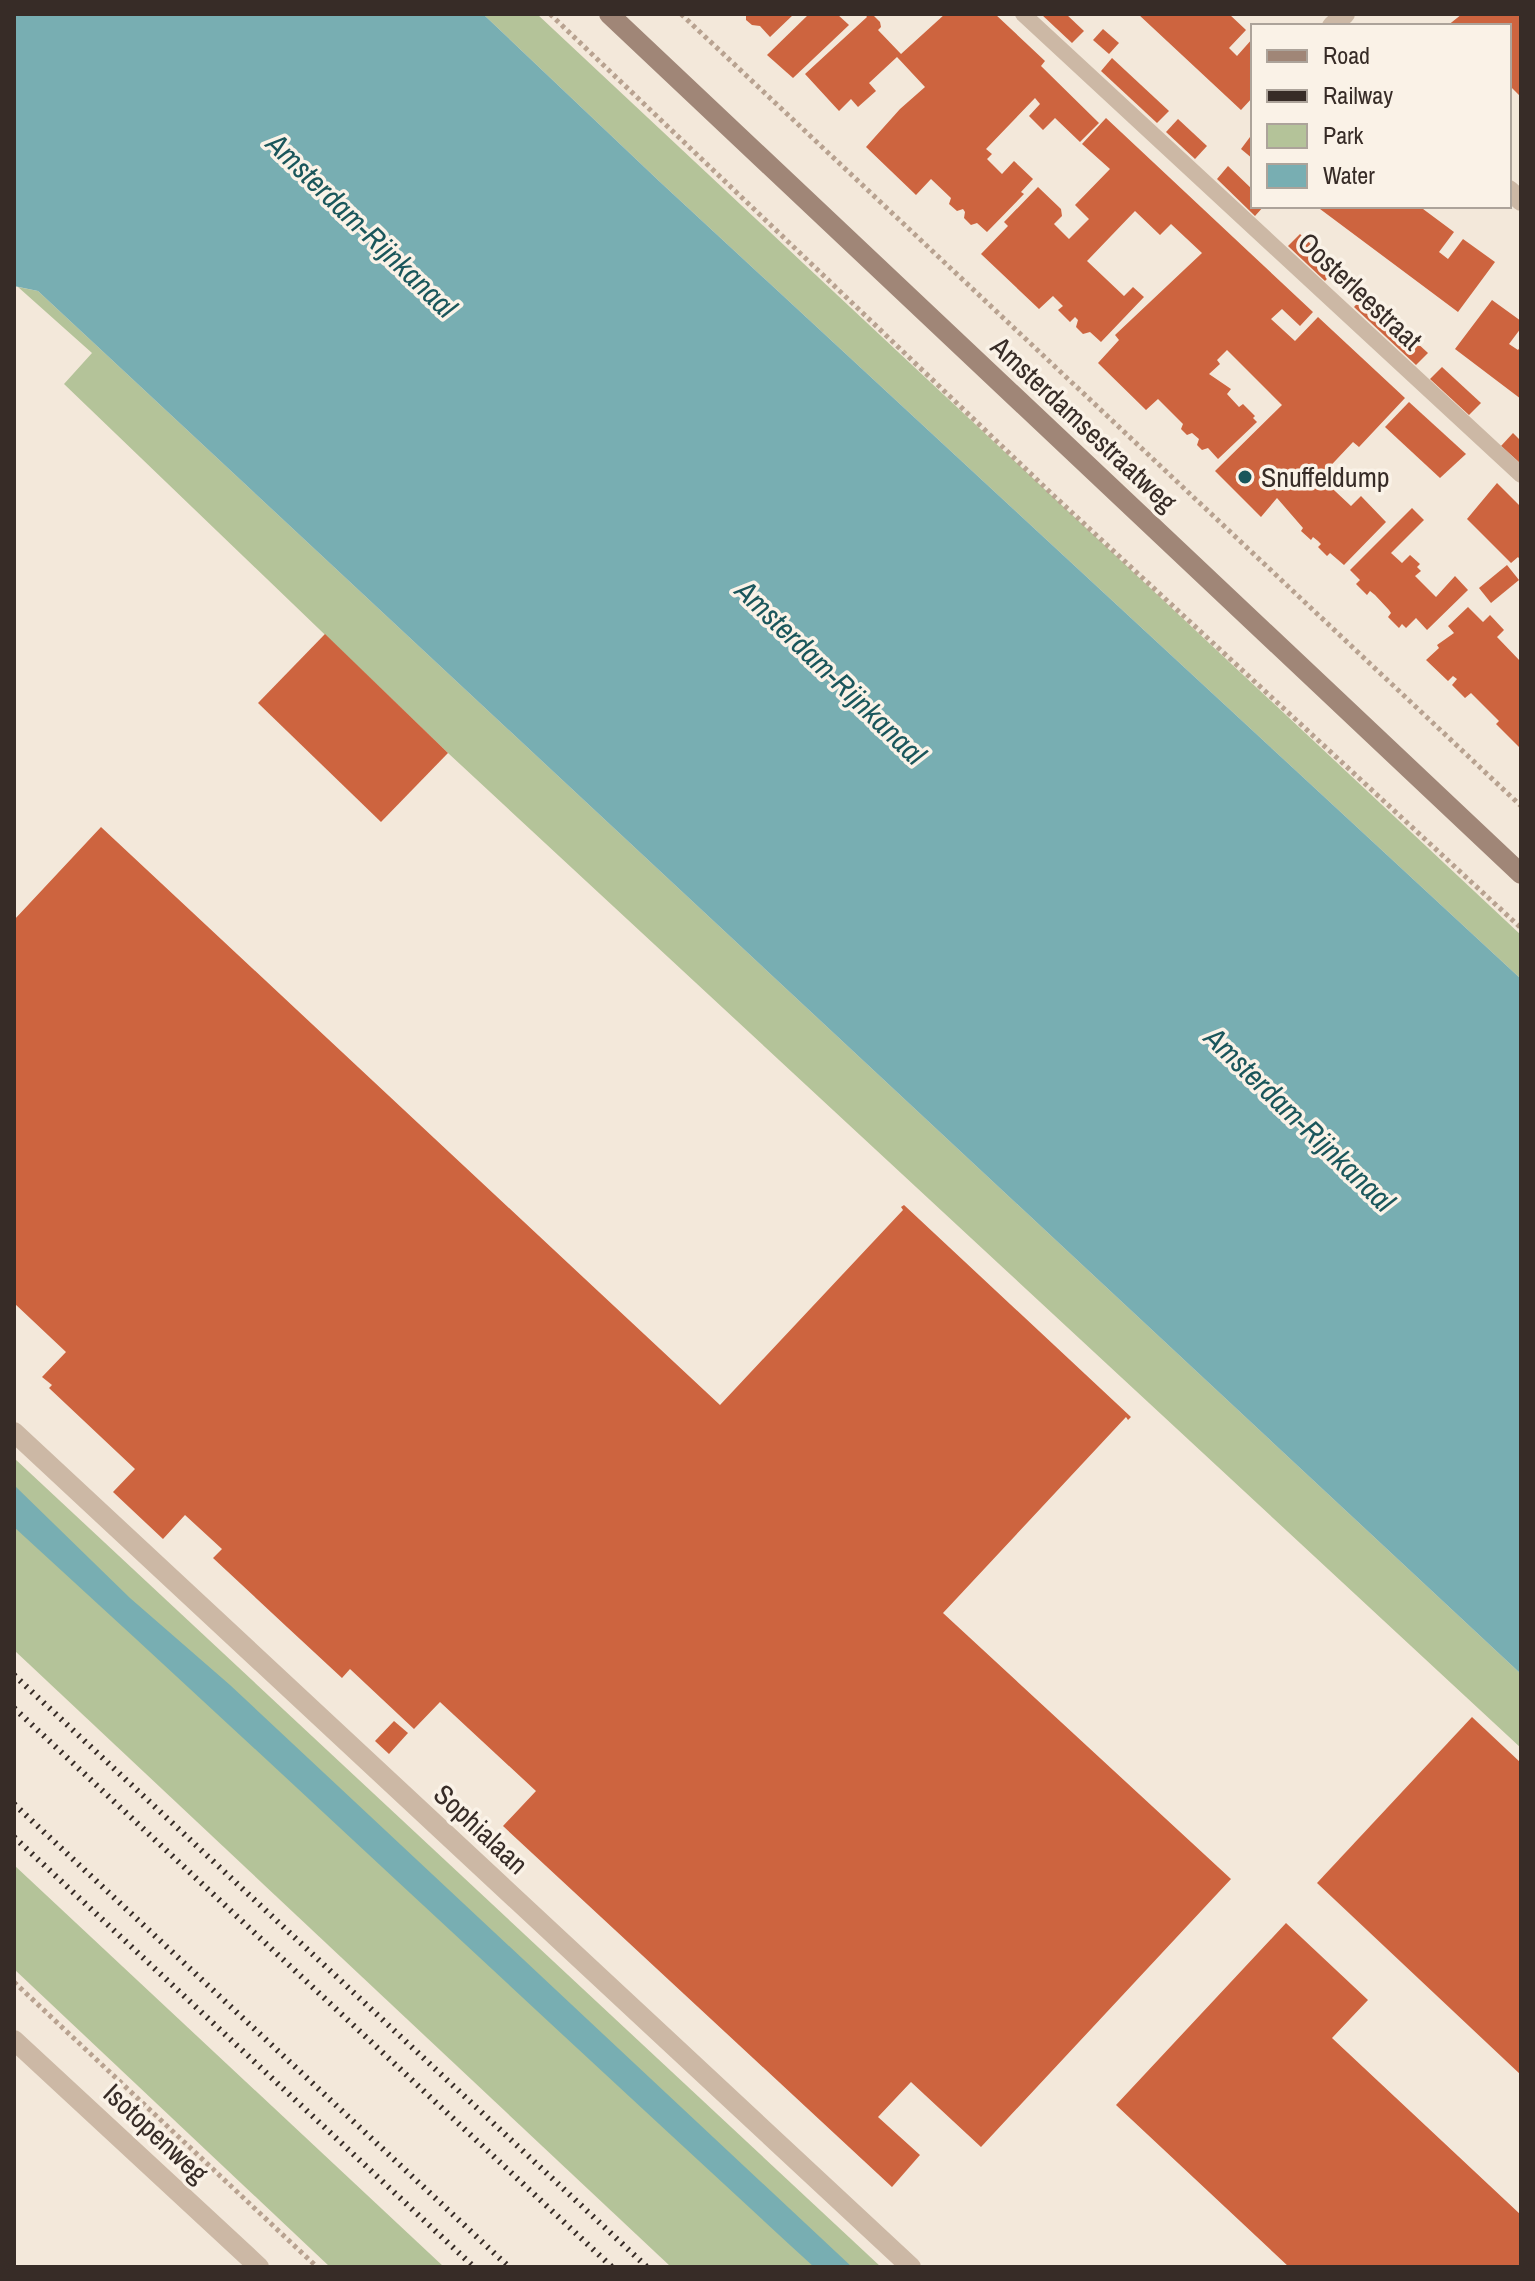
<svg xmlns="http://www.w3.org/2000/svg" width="1535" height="2281" font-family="'Archivo Narrow',sans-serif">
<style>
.green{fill:#b4c399}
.water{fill:#78aeb2}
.building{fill:#cd643f}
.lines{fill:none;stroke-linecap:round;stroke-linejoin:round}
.path{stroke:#b8a290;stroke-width:5;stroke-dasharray:4 4;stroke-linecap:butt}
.service{stroke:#ccb8a5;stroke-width:16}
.minor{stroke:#ccb8a5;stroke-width:20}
.secondary{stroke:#a08677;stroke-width:20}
.rail{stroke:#372c27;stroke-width:6;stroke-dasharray:2 6;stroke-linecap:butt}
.poi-dot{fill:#1a565b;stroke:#faf2e7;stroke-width:3}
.labels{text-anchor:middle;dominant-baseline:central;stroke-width:7;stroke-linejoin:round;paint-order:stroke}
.street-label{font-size:28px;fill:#372c27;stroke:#faf2e7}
.poi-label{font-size:28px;fill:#372c27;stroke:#faf2e7;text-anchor:start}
.water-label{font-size:30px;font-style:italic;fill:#1a565b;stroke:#faf2e7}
</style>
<rect width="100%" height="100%" fill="#f3e8da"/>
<g class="green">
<polygon points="483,14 537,14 1521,935 1521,979 659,181"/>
<polygon points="18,287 38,291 1521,1674 1521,1748 448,753 64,384 92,353"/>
<polygon points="14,1458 881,2267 671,2267 14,1650"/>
<polygon points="14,1865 444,2267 330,2267 14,1969"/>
</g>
<g class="water">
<polygon points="14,14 483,14 659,181 1521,979 1521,1674 38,291 14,286"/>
<path d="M14,1485l116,113 100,87 622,582h-38c-268,-246 -532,-495 -800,-740z"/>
</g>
<g class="building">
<polygon points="746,14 794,14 770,37 760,26 752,25 746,20"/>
<polygon points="809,14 837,14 849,25 793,78 767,55"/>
<polygon points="865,14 872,14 880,22 881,27 878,30 901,54 945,14 995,14 1045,61 1041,66 1099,123 1080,142 1055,118 1043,130 1029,116 1040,104 1035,98 986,149 992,154 987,159 1002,174 1014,161 1033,179 1021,192 1024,194 987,232 977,223 971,225 964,218 965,212 963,209 957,211 949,204 951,198 931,179 916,195 866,147 900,109 925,87 897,57 869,83 876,91 858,107 851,99 839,111 805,74 867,17"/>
<polygon points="1041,14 1066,14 1084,31 1072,43"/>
<polygon points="1138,14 1229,14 1246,30 1229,48 1237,56 1253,38 1253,97 1241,110"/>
<polygon points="1462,14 1521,14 1521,97 1509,85 1509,26 1447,26"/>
<polygon points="1103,29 1119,43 1109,54 1093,40"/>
<polygon points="1112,58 1169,111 1157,123 1101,71"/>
<polygon points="1106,118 1313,312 1300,326 1282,309 1271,319 1295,341 1318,317 1405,398 1359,447 1353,442 1320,477 1351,506 1361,496 1386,522 1344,565 1330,553 1327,556 1318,547 1321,544 1318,541 1313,537 1311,540 1301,531 1303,528 1277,498 1261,517 1215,471 1282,405 1227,350 1217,360 1220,364 1209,374 1231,389 1227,394 1239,407 1243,404 1255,416 1253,418 1257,422 1218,459 1208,448 1202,450 1197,445 1199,439 1192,433 1187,435 1181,429 1183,424 1158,399 1146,410 1098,363 1119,340 1115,335 1202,253 1171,224 1160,235 1135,211 1087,261 1124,296 1133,287 1144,297 1101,342 1090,332 1083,334 1076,327 1078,320 1075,317 1070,322 1058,310 1063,306 1053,296 1039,309 981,254 1008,226 1004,222 1038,187 1061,209 1062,216 1054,224 1069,239 1089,219 1075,205 1110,169 1082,144"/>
<polygon points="1178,119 1207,146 1195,159 1166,132"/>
<polygon points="1253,133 1253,159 1241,149"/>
<polygon points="1228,166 1253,190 1253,206 1264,206 1255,216 1217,179"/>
<polygon points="1316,206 1419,206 1454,232 1439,252 1448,259 1463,239 1495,262 1458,312"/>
<polygon points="1300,234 1337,268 1325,281 1288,246"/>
<polygon points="1365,295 1428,353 1416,365 1354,307"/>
<polygon points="1492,300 1521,321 1521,328 1509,344 1518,350 1521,346 1521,399 1455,349"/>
<polygon points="1442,367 1481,403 1469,415 1430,379"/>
<polygon points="1409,402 1466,454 1440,478 1385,427"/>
<polygon points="1513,433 1521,441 1521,464 1501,446"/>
<polygon points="1497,483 1521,507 1521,561 1518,557 1511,563 1467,519"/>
<polygon points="1412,508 1424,520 1391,553 1402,563 1410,555 1420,564 1417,567 1421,571 1415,576 1436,597 1455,576 1468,590 1427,630 1416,618 1406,628 1402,624 1399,628 1388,617 1391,613 1389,610 1375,595 1370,591 1367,595 1356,584 1360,580 1350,570"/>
<polygon points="1507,565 1519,580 1491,603 1479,588"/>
<polygon points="1468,607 1483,622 1490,615 1504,630 1497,637 1521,662 1521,749 1496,724 1499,721 1471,693 1465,698 1452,685 1457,679 1453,676 1448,681 1426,660 1439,648 1437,645 1454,633 1448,626"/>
<polygon points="325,634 448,753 381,822 258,703"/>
<polygon points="101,827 720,1405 903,1210 901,1207 904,1205 1131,1417 1128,1420 1126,1417 943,1613 1231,1879 981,2147 911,2082 878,2117 920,2155 892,2187 503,1826 536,1791 440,1702 414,1729 350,1669 342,1678 287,1627 213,1558 222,1549 185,1515 163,1539 113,1492 135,1469 49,1388 52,1385 42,1377 66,1352 14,1303 14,920"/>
<polygon points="1472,1717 1521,1763 1521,2075 1317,1883"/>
<polygon points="394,1721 408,1733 389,1754 375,1741"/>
<polygon points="1286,1923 1368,2000 1332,2038 1521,2215 1521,2267 1289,2267 1116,2105"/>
</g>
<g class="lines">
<g class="path">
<polyline points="550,14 1053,495 1521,928"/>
<polyline points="681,14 1521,806"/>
<polyline points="14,1982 317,2267"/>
</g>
<polyline class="service" points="1023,14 1521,475"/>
<g class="minor">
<polyline points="1332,26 1345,14"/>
<polyline points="1509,190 1521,201"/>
<polyline points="14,1432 911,2267"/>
<polyline points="14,2040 259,2267"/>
</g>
<polyline class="secondary" points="609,14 1521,874"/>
<g class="rail">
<polyline points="14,1675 647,2267"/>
<polyline points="14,1708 612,2267"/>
<polyline points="14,1804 509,2267"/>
<polyline points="14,1837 474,2267"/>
</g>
</g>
<circle class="poi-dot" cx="1245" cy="477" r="8"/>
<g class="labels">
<g class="street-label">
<text transform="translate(1360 291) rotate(43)">Oosterleestraat</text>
<text transform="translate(1084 424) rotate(43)">Amsterdamsestraatweg</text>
<text transform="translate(481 1829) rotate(43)">Sophialaan</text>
<text transform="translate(156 2133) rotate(43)">Isotopenweg</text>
</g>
<g class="poi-label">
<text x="1261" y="477">Snuffeldump</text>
</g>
<g class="water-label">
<text transform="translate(362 225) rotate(44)">Amsterdam-Rijnkanaal</text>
<text transform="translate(831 672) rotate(44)">Amsterdam-Rijnkanaal</text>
<text transform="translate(1300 1119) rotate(44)">Amsterdam-Rijnkanaal</text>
</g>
</g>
<rect width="1535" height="2281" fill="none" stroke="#372c27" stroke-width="32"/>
<rect x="1251" y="24" width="260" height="184" fill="#faf2e7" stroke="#aca39a" stroke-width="2"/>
<rect x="1267" y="50" width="40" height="12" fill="#a08677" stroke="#aca39a" stroke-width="2"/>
<text x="1323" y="64" font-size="24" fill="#372c27">Road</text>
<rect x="1267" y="90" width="40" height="12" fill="#372c27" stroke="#aca39a" stroke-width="2"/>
<text x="1323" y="104" font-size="24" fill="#372c27">Railway</text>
<rect x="1267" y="124" width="40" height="24" fill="#b4c399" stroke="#aca39a" stroke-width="2"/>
<text x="1323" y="144" font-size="24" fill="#372c27">Park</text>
<rect x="1267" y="164" width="40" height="24" fill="#78aeb2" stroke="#aca39a" stroke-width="2"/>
<text x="1323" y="184" font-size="24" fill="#372c27">Water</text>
</svg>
